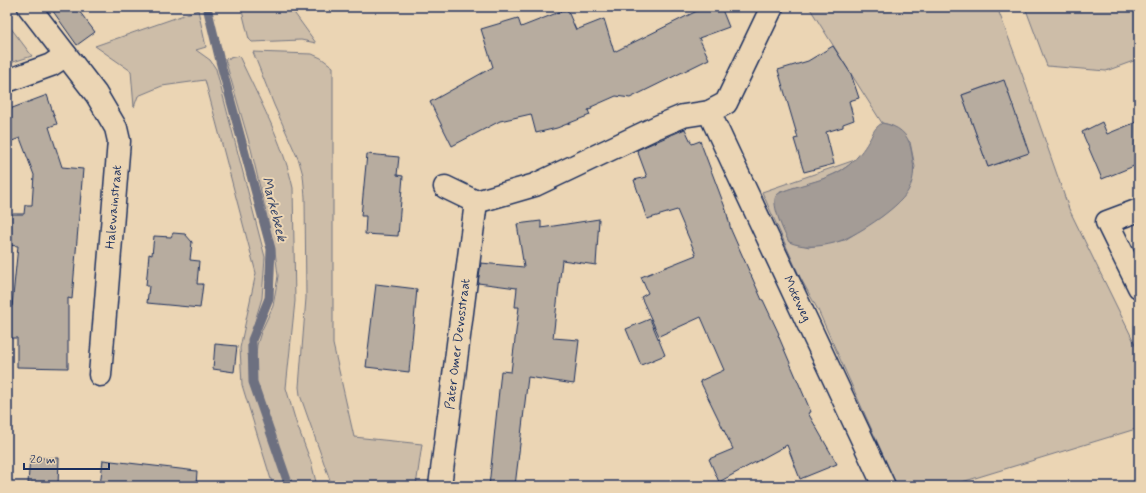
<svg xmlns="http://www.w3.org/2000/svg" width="1146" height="493" font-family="Mynerve,sans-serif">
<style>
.green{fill:#cdbda8;stroke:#747683;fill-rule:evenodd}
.water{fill:#a49c96;stroke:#6d7080}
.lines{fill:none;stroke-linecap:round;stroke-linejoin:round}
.stream{stroke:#6d7080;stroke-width:9}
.building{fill:#b7ac9f;stroke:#1b2f5e}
.minor-casing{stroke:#1b2f5e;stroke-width:25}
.minor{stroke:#ebd5b4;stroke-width:22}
.labels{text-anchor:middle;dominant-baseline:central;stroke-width:4;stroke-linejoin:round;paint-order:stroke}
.street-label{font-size:13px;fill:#1b2f5e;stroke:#ebd5b4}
.water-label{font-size:14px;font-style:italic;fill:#364569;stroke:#ebd5b4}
</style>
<rect width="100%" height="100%" fill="#ebd5b4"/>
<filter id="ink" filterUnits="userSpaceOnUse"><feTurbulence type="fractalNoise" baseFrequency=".025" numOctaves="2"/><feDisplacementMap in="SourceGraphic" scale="8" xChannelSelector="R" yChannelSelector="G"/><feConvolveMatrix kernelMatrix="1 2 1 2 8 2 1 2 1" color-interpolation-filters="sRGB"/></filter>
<g filter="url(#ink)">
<g class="green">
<polygon points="241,7 290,7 316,43 301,40 252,42 249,39"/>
<path d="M809,7h188l25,67 47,135 70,143v76l-190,58h-52l-79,-176 -18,-33 -38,-85 93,-32c-20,19 -50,24 -75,32l9,49 20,6 36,-7 36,-23 12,-10 14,-16 8,-24 -5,-25 -20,-17 -8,-2zM995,83l25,73 -32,11 -26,-72z"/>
<polygon points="1025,7 1139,7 1139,59 1106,71 1047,66"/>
<path d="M198,10l8,37 -10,3 14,10 6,9 49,188 -3,41 -14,46v11h8l1,-10 4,-13 12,-26 5,-30 -3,-25 -24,-102 -26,-90 14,-3c20,43 44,86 54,132l2,113 -9,87 10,34 15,40 6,24h-44l-31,-101 -2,-37 16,-75 -51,-193 -43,6 -24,10 -4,11 -3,-36 -36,-25z"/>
<polygon points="7,23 32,56 7,64"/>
<polygon points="253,52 312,54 321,58 333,67 333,344 354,437 422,444 416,486 332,486 300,395 299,387 306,298 305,197 303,175 299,161 274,105"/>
</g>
<path class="water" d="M882,123c16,3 26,10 29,26 3,16 5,27 -3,42 -10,18 -55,47 -74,52 -15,4 -31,5 -45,-1 -5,-9 -18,-37 -13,-46 4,-7 42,-14 51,-19 8,-3 18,-8 24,-14 6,-5 13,-14 17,-21 6,-9 4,-12 14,-19z"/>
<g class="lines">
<polyline class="stream" points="207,7 220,61 271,249 269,298 252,340 253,382 289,486"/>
</g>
<g class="building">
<polygon points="50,7 76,7 95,32 77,45"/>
<polygon points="705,7 721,7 729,27 699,38 709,59 630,98 616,96 591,107 592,109 588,110 590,115 557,128 536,133 531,114 500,121 452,146 430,102 493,67 481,29 518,18 521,27 567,9 576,30 604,19 614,52"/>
<polygon points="833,46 851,74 859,98 849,101 854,120 843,124 843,127 826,132 834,164 804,172 794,139 798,138 778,70 808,61"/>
<polygon points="1004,80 1029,153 988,167 962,95"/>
<polygon points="47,95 57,124 49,127 62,167 83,169 72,299 68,298 68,368 17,367 17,338 7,338 7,306 12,306 18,246 7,245 8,214 24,214 25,205 32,205 34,175 20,138 7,143 7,110"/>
<polygon points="1139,121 1139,164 1102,179 1082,132 1102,122 1107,134"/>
<polygon points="685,129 692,144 700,141 726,210 731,230 762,300 763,300 779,334 778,335 811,412 808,413 837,464 800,479 787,445 719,482 709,459 733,449 700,381 724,370 701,317 659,336 641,297 648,293 641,277 696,255 677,210 647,219 634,180 647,177 637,150"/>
<polygon points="367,154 399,157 397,175 403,176 398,236 365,234 366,216 361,216"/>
<polygon points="599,219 596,265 562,260 553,338 579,340 574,384 528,377 515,486 489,486 501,371 511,372 519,307 515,307 517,288 478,283 481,263 524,267 517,224 541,221 541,228"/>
<polygon points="173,233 185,234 192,242 190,260 199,261 197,284 203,284 200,308 147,303 149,286 146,286 149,254 152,255 154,236 171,237"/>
<polygon points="376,284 417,289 409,372 366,367"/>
<polygon points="650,319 665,355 641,365 626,329"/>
<polygon points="215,344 237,346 234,372 213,369"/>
<polygon points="30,458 59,458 58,486 32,486 33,483 28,483"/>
<polygon points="103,460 197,471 196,486 100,486"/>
</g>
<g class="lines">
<g class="minor-casing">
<g id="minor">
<polyline points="29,7 96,94 116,128 119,141 100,375"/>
<polyline points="7,81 51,65 66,55"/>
<polyline points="709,112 884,486"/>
<polyline points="445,187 476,202 535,185 657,127 683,116 709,112 726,103 772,7"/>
<polyline points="1139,210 1107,222 1139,287"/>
<polyline points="440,486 476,202"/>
</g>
</g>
<use href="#minor" class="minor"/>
</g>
</g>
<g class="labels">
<g class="street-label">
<text transform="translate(114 207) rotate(-85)">Halewainstraat</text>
<text transform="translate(797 299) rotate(65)">Moteweg</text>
<text transform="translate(458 344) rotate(-83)">Pater Omer Devosstraat</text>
</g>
<g class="water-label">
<text transform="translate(274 209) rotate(76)">Markebeek</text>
</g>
</g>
<rect width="1146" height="493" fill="none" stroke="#ebd5b4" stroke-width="24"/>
<rect x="12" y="12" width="1122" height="469" fill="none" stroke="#1b2f5e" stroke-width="1.5" filter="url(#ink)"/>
<path d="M24 463v6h85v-6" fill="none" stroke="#1b2f5e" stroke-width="2"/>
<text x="30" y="463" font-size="12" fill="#1b2f5e" stroke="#ebd5b4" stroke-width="3" paint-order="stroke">20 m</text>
</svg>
